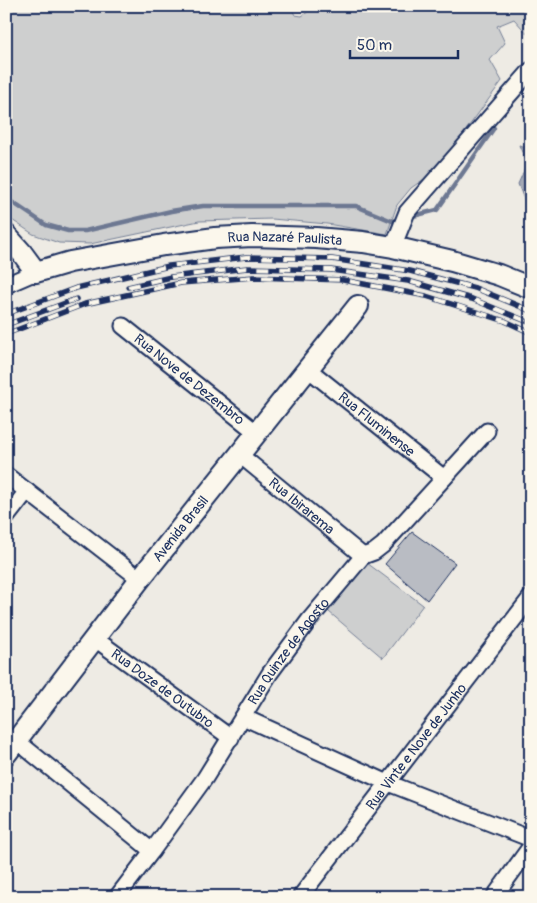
<svg xmlns="http://www.w3.org/2000/svg" width="537" height="903" font-family="Pangolin,sans-serif">
<style>
.green{fill:#cecfcf;stroke:#747f96}
.water{fill:#a3a8b4;stroke:#6d7892}
.lines{fill:none;stroke-linecap:round;stroke-linejoin:round}
.stream{stroke:#6d7892;stroke-width:4.5}
.building{fill:#b9bcc3;stroke:#1b2f5e}
.street-casing{stroke:#1b2f5e;stroke-width:19}
.secondary-casing{stroke:#1b2f5e;stroke-width:24}
.street{stroke:#fbf7ec;stroke-width:15}
.secondary{stroke:#fbf7ec;stroke-width:20}
.rail-casing{stroke:#1b2f5e;stroke-width:5.5}
.rail{stroke:#fbf7ec;stroke-width:4;stroke-dasharray:11;stroke-linecap:butt}
.labels{text-anchor:middle;dominant-baseline:central;stroke-width:4.5;stroke-linejoin:round;paint-order:stroke}
.street-label{font-size:14px;fill:#1b2f5e;stroke:#fbf7ec}
</style>
<rect width="100%" height="100%" fill="#eeebe4"/>
<filter id="ink" filterUnits="userSpaceOnUse"><feTurbulence type="fractalNoise" baseFrequency=".02" numOctaves="2"/><feDisplacementMap in="SourceGraphic" scale="10" xChannelSelector="R" yChannelSelector="G"/><feConvolveMatrix kernelMatrix="1 2 1 2 8 2 1 2 1" color-interpolation-filters="sRGB"/></filter>
<g filter="url(#ink)">
<g class="green">
<polygon points="6,6 290,6 295,15 302,16 316,6 531,6 531,38 514,19 497,26 505,43 490,60 502,81 436,171 411,188 397,205 387,234 327,224 272,219 199,221 90,244 59,243 33,234 6,216"/>
<polygon points="363,560 423,605 383,658 322,606"/>
</g>
<polygon class="water" points="519,145 531,148 531,208 525,202 518,184 527,164"/>
<g class="lines">
<g class="stream">
<polyline points="6,198 46,225 68,231 85,231 171,211 203,206 356,206 392,221 400,219"/>
<polyline points="409,217 437,210 494,128"/>
</g>
</g>
<polygon class="building" points="412,532 455,563 427,600 385,564"/>
<g class="lines">
<g class="street-casing">
<g id="street">
<polyline points="393,247 407,212 531,70"/>
<polyline points="6,285 36,272"/>
<path id="s1" d="M123,326l134,107"/>
<path id="s2" d="M308,369l136,109"/>
<path id="s3" d="M240,455l123,101"/>
<polyline points="6,475 140,579"/>
<polyline points="6,518 27,491"/>
<path id="s4" d="M94,638l137,100"/>
<polyline points="243,717 388,783 531,839"/>
<polyline points="17,741 152,851"/>
<path id="s5" d="M117,897l35,-46 53,-73 65,-105 40,-54 53,-63 11,-4 9,-7 104,-114"/>
<path id="s6" d="M300,897l231,-300"/>
<polyline points="494,897 531,846"/>
</g>
</g>
<g class="secondary-casing">
<g id="secondary">
<path id="s7" d="M6,235l16,18 14,19 34,-10 94,-17 51,-7 37,-2 64,2 47,4 30,5 59,14 47,14 32,13"/>
<path id="s8" d="M6,754l134,-175 218,-273"/>
</g>
</g>
<use href="#street" class="street"/>
<use href="#secondary" class="secondary"/>
<g class="rail-casing">
<g id="rail">
<polyline points="128,287 171,277 247,268 331,270 408,281 472,299 531,323"/>
<polyline points="6,314 76,288 169,266 246,257 332,259 410,271 475,288 531,311"/>
<polyline points="6,325 76,299"/>
<polyline points="6,334 85,304 181,283 254,277 343,280 426,296 505,321 531,333"/>
</g>
</g>
<use href="#rail" class="rail"/>
</g>
</g>
<g class="labels">
<g class="street-label">
<text stroke="none"><textPath href="#s7" startOffset="300">Rua Nazaré Paulista</textPath></text>
<text stroke="none"><textPath href="#s1" startOffset="85">Rua Nove de Dezembro</textPath></text>
<text stroke="none"><textPath href="#s2" startOffset="88">Rua Fluminense</textPath></text>
<text stroke="none"><textPath href="#s3" startOffset="80">Rua Ibirarema</textPath></text>
<text stroke="none"><textPath href="#s8" startOffset="285">Avenida Brasil</textPath></text>
<text stroke="none"><textPath href="#s5" startOffset="300">Rua Quinze de Agosto</textPath></text>
<text stroke="none"><textPath href="#s4" startOffset="85">Rua Doze de Outubro</textPath></text>
<text stroke="none"><textPath href="#s6" startOffset="190">Rua Vinte e Nove de Junho</textPath></text>
</g>
</g>
<rect width="537" height="903" fill="none" stroke="#fbf7ec" stroke-width="25"/>
<rect x="12" y="12" width="512" height="878" fill="none" stroke="#1b2f5e" stroke-width="2" filter="url(#ink)"/>
<path d="M350 50v8h108v-8" fill="none" stroke="#1b2f5e" stroke-width="2.5"/>
<text x="357" y="50" font-size="15" fill="#1b2f5e" stroke="#fbf7ec" stroke-width="4" paint-order="stroke">50 m</text>
</svg>
